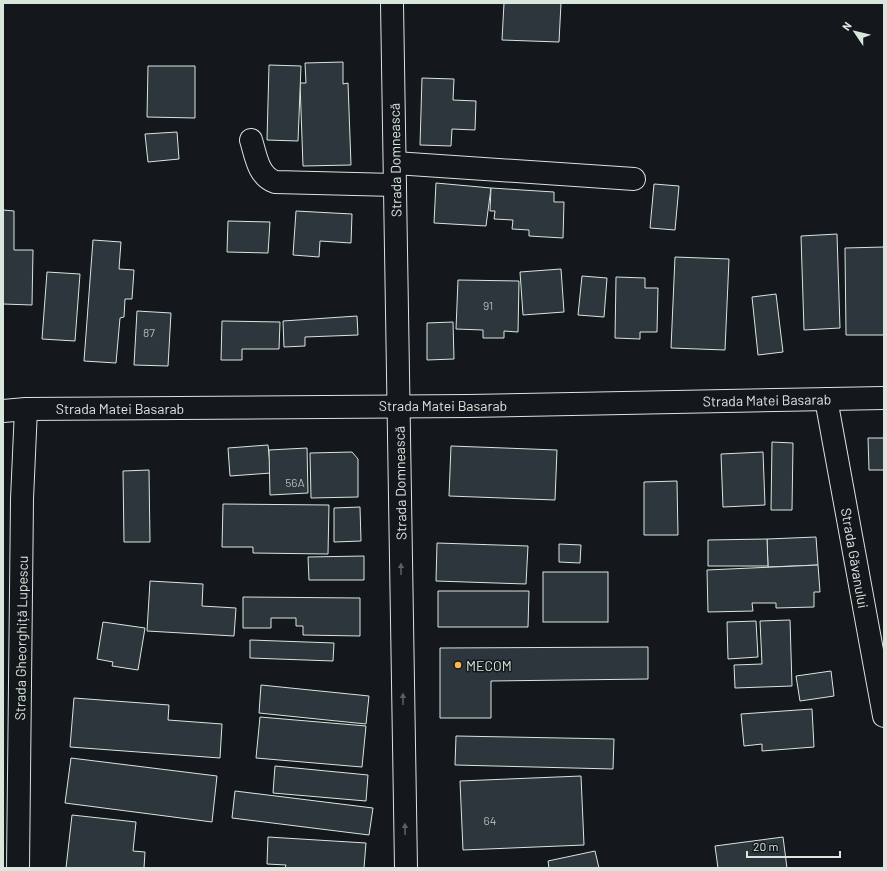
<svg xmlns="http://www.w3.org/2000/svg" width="887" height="871" font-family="Barlow,sans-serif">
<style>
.building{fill:#2c363c;stroke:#d8e6dc}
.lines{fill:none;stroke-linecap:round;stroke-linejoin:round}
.minor-casing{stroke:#d8e6dc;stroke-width:24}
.minor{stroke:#14181c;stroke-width:22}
.oneway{fill:#59605f}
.poi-dot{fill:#ffb74d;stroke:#14181c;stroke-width:1.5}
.labels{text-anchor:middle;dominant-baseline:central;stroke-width:3;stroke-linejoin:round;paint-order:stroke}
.number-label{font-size:12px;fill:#adbab4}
.street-label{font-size:14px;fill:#d8e6dc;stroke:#14181c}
.poi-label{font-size:14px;fill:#d8e6dc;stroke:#14181c;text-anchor:start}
</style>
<rect width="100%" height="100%" fill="#14181c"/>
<g class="building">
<polygon points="504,3 561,3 559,42 502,40"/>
<polygon points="343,62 343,84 348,83 351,165 303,166 300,83 306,83 305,63"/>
<polygon points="269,65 301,66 298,141 267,140"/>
<polygon points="148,66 195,66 195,118 147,117"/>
<polygon points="422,78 454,79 453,100 476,101 475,130 452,129 451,146 420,145"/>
<polygon points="177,132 179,159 148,162 145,134"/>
<polygon points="436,183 491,188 486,226 434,223"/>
<polygon points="654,184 679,186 675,230 650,228"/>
<polygon points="491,188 554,192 554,202 564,202 563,238 529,236 529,230 512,229 513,220 494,219 495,211 490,211"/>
<polygon points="3,210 14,211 14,250 33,250 32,305 3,304"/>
<polygon points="296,211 352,214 351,243 320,241 319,257 293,255"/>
<polygon points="228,221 270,222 268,253 227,252"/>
<polygon points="837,234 840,328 804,330 801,236"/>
<polygon points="93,240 121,242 119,269 134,270 132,299 125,299 124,317 120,318 116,363 84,361"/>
<polygon points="884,247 884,335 846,335 845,248"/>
<polygon points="675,257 729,259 725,350 671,348"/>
<polygon points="561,269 564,312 523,315 520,272"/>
<polygon points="47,272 80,274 75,341 42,339"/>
<polygon points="582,276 607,278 604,317 578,315"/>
<polygon points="616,277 645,278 645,288 658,288 657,332 640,332 640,339 615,338"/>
<polygon points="458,280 519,281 518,332 504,331 504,338 483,338 483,330 456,329"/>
<polygon points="776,294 783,352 758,355 752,297"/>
<polygon points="137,311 171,313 168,366 134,365"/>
<polygon points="357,316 358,335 305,337 305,346 284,347 283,321"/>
<polygon points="222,321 280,322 279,349 242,349 242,360 221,360"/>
<polygon points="453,322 454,359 427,360 427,323"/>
<polygon points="868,438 884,438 884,470 869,470"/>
<polygon points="772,442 793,443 792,510 771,510"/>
<polygon points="268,445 271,473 230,476 228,448"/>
<polygon points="451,446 557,450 555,500 449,496"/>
<polygon points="307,448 308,493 270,495 269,450"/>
<polygon points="352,452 358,459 358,497 311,498 310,453"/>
<polygon points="763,452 765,505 723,507 721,454"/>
<polygon points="149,470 150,542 124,542 123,471"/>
<polygon points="677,481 678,535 644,535 644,482"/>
<polygon points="223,504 329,505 328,554 253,553 253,547 222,547"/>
<polygon points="360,507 361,541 334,542 334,508"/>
<polygon points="816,537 818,565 768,567 767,539"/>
<polygon points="767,539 768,566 708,566 708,540"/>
<polygon points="437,543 528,546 526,584 436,581"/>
<polygon points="559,544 581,545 580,563 559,562"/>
<polygon points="364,556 364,580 309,580 308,557"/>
<polygon points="818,565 820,592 814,592 814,607 776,608 776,603 752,603 753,611 708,612 707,570"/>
<rect x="543" y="572" width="65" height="50"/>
<polygon points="150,581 203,584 202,606 236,608 234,636 147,631"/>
<polygon points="438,591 529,591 528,627 438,627"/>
<polygon points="243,597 360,598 360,636 303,635 303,626 296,626 296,618 271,618 271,628 243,628"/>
<polygon points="790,620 792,686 735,688 734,665 762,664 760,621"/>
<polygon points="756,621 758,657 728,659 727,622"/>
<polygon points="103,622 145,628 138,670 112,666 113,662 97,659"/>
<polygon points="250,640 334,643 333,661 250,658"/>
<polygon points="648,647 648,679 491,681 491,718 440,718 440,648"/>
<polygon points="831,671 834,696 800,701 796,676"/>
<polygon points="261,685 369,696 366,724 259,713"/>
<polygon points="74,698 169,705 168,720 222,724 220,758 70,747"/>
<polygon points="812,709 814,747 762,751 762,744 744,746 741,714"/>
<polygon points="260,717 366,726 362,767 256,758"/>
<polygon points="456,736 614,739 613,769 455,765"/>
<polygon points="71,758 217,776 212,822 65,803"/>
<polygon points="275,766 368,775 366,801 273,793"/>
<polygon points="581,776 584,845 463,850 460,781"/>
<polygon points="235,791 373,808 369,835 232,818"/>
<polygon points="72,815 136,822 133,851 145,852 144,868 66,868"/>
<polygon points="268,837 366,843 364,868 285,868 286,865 267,864"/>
<polygon points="783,837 787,868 718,868 715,846"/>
<polygon points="595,851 599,868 549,868 548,861"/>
</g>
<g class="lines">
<g class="minor-casing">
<g id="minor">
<polyline points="392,3 406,868"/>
<path d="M251,140c5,16 7,36 24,42l120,3"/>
<polyline points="395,163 634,179"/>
<polyline points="826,399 884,716"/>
<polyline points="3,411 26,409 468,406 884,398"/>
<polyline points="18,868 22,499 26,409"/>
</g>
</g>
<use href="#minor" class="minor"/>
</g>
<defs><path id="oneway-solid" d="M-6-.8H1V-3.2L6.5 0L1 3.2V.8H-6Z"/></defs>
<g class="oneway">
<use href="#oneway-solid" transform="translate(401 569) rotate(-91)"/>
<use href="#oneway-solid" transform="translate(403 699) rotate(-91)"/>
<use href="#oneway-solid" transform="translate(405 829) rotate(-91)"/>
</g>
<circle class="poi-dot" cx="458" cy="665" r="4"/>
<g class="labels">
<g class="number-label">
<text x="488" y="305">91</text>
<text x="149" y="332">87</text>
<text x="295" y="482">56A</text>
<text x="490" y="820">64</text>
</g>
<g class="street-label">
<text transform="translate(395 160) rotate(-91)">Strada Domnească</text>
<text transform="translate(767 400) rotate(-1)">Strada Matei Basarab</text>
<text x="443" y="405">Strada Matei Basarab</text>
<text x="120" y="408">Strada Matei Basarab</text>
<text transform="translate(400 483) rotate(-91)">Strada Domnească</text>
<text transform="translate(855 558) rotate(80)">Strada Găvanului</text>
<text transform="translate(21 638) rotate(-89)">Strada Gheorghiță Lupescu</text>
</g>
<g class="poi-label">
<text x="466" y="665">MECOM</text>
</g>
</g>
<rect width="887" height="871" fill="none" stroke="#d8e6dc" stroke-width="8"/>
<g transform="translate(855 32) rotate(305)" stroke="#14181c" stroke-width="3" paint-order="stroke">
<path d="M0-3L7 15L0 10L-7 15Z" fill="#d8e6dc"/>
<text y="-6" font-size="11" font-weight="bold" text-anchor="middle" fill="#d8e6dc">N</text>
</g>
<path d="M747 851v6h93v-6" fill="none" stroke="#d8e6dc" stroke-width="2"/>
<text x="753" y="851" font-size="12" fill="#d8e6dc" stroke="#14181c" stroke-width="3" paint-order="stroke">20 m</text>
</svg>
